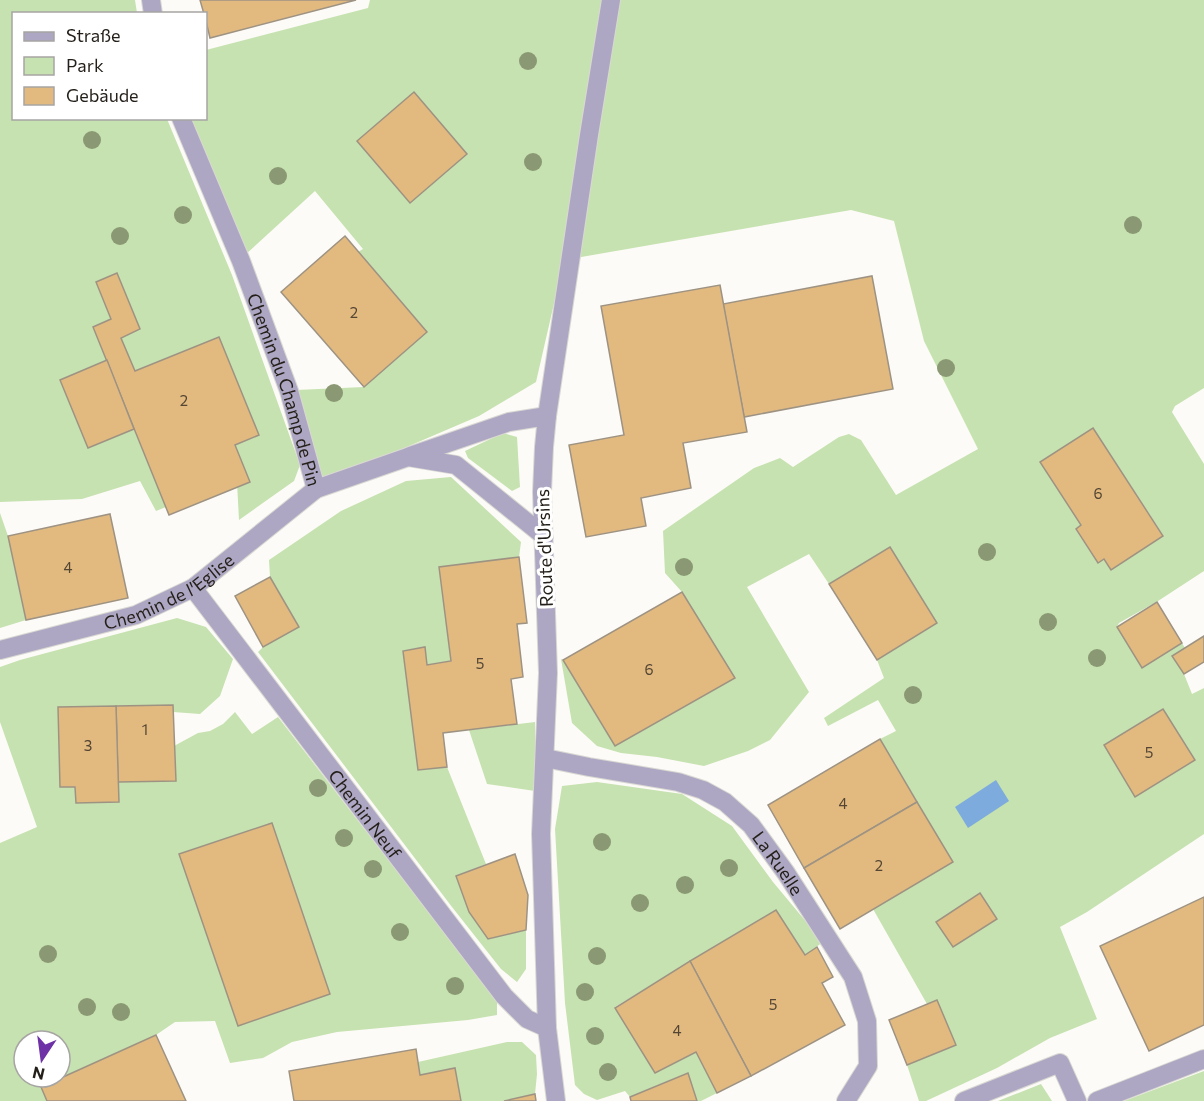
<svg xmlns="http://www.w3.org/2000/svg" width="1204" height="1101" font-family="Commissioner,sans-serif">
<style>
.green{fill:#c6e2b0;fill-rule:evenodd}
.water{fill:#7dabdd}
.building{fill:#e2ba80;stroke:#9e9383;stroke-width:1.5}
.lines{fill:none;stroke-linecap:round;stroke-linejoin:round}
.lane-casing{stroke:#dad8d3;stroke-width:20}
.street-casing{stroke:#dad8d3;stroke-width:20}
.lane{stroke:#ada7c3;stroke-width:18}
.street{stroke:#ada7c3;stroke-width:18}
.tree{fill:#8a9974}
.labels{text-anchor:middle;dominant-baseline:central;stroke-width:6;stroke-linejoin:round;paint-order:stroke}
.number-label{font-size:15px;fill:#544633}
.street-label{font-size:18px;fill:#241f19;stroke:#fff}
</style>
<rect width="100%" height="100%" fill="#fdfbf7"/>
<g class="green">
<polygon points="0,0 135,0 137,13 14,14 14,118 167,119 232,275 300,465 294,481 239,520 235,445 259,435 219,338 135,371 121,338 140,329 117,273 96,282 111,319 93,327 107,360 60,380 88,447 134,429 166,507 156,511 140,481 82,499 0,502"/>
<path d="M370,0h834v388l-29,18 -3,6 32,52v107l-46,30 -39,22 -2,4 25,40 40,-24 3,5 -12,8 11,18 8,20 12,-6v146l-117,78 -27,15 37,92 -47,19 -53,30 -71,33h-7l-12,-36 49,-20 -19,-44 -10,3 -54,-95 80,-47 -73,-123 16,-8 -18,-31 -50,26 -4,-8 60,-40 -7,-18 60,-37 -47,-76 -61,37 -20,-30 -62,33 62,105 -39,48 -22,11 -44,15 -47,-9 -36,-4 -24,-7 -25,-23 -11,-64 2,1 52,85 120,-67 -53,-86 -17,-19 -2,-42 91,-63 26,-10 13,9 46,-30 10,-3 12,6 35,55 82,-46 -54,-108 -30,-120 -43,-11 -287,50 -28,122 -57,34 -77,33 -80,28 -26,-87 68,-3 63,-55 -69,-80 5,-3 -48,-58 -70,64 -56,-136 17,-1v-70v2l162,-42zM1093,428l70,107 -52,34 -7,-10 -7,3 -21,-32 5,-5 -40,-63zM1163,709l32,51 -60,37 -31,-52zM980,893l16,26 -43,28 -16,-25z"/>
<polygon points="503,433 517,437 520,487 512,491 468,458 465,451"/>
<polygon points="451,477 521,542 519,557 439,567 451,661 427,665 425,648 403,651 418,770 447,767 486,864 456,876 469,911 488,939 526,930 526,969 517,982 501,969 452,907 258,652 263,647 298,627 270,577 269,560 341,511 406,481"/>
<polygon points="0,513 8,536 26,620 0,628"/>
<path d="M177,618l29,9 27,32 -13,37 -20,18 -27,-2v-7l-115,2 2,80h15l1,16 42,-1v-20l58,-1 -2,-35 24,-13 12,-2 13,-7 12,-12 17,22 26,-17 219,284v14l-29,5 -131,12 -45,10 -29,16 -33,5 -15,-42 -40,1 -19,13 -115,52 6,14h-47v-258l37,-16 -37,-105v-55l20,-7zM24,1041h36v36h-36z"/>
<polygon points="535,722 535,791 487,784 469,730"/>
<polygon points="597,782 682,794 732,826 773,882 823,942 805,955 776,910 615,1007 655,1072 696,1052 717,1093 701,1101 697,1101 687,1073 630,1097 625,1091 597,1100 584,1094 575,1085 565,1003 555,829 562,786"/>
<polygon points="507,1042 522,1042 536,1055 537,1074 535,1094 504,1101 461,1101 455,1069 420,1075 418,1062"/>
<polygon points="1204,1071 1204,1101 1124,1101"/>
<polygon points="1041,1084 1052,1101 998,1101"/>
</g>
<polygon class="water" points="996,780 1009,801 968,828 955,807"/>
<g class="building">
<polygon points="200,0 356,0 210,38 206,21 206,14 204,14"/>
<polygon points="414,92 467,154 410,203 357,141"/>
<polygon points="345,236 427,332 364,387 281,292"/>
<polygon points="117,273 140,329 121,338 135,371 219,337 259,435 235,445 250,482 169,515 93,327 111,319 96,282"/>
<polygon points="872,276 893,389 744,417 723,304"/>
<polygon points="720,285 747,432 683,443 691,488 641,498 646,526 586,537 569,445 624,435 601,306"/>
<polygon points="107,360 134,429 88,448 60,380"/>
<polygon points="1093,428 1163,536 1111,570 1104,559 1098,563 1076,529 1081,525 1040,462"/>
<polygon points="110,514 128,598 26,620 8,536"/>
<polygon points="890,547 937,623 877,660 829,584"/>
<polygon points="519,557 527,623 517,624 523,677 511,679 517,724 443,733 447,767 418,770 403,651 425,647 427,665 451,661 439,567"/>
<polygon points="270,577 299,627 263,647 235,596"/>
<polygon points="682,592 735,678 615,746 563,660"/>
<polygon points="1157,602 1182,643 1142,668 1117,627"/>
<polygon points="1204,636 1204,662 1184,674 1172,656"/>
<polygon points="173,705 176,781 118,782 116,706"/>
<polygon points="116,706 119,802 76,803 75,787 60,787 58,707"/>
<polygon points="1163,709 1195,760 1135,797 1104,745"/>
<polygon points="880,739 917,802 804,868 768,805"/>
<polygon points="917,802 953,862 840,929 804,868"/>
<polygon points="272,823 330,994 238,1026 179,854"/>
<polygon points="515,854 528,895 526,930 488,939 469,912 456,876"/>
<polygon points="980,893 997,919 953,947 936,922"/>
<polygon points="1204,897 1204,1025 1149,1051 1100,946"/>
<polygon points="776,910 805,955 817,947 833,977 822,983 845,1025 751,1076 690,961"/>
<polygon points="690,961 751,1076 717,1093 696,1052 655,1073 615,1008"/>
<polygon points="937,1000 956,1045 907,1065 889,1020"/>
<polygon points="156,1035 186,1101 47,1101 41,1087"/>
<polygon points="416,1049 420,1075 455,1068 461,1101 294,1101 289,1071"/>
<polygon points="688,1073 697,1101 631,1101 630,1097"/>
<polygon points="535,1094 536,1101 504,1101"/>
</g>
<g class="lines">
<g class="lane-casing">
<g id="lane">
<polyline points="151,0 153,14"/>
<path id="s1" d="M181,118l60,143 48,130 27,98 92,-32 48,8 88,71"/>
<polyline points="410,456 509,422 547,416"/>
<path id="s2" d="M193,588l311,408 23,23 20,9"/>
<path id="s3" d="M0,650l136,-35 57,-27 123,-99"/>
<path id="s4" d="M545,758l44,9 89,15 25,8 22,12 26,23 35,48 67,104 14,44 1,45 -22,35"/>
<polyline points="964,1101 1060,1063 1077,1101"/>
<polyline points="1097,1101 1204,1059"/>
</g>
</g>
<g class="street-casing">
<polyline id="street" points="556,1101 547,1028 541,834 548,673 542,492 544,447 547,416 589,135 611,0"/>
</g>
<use href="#lane" class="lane"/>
<use href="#street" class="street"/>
</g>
<g class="tree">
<circle cx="528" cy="61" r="9"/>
<circle cx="92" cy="140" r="9"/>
<circle cx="533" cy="162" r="9"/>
<circle cx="278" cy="176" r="9"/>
<circle cx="183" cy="215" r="9"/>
<circle cx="1133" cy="225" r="9"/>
<circle cx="120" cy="236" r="9"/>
<circle cx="946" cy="368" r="9"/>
<circle cx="334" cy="393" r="9"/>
<circle cx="987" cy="552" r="9"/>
<circle cx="684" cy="567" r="9"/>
<circle cx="1048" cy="622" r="9"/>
<circle cx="1097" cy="658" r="9"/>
<circle cx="913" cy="695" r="9"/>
<circle cx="318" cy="788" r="9"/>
<circle cx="344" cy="838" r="9"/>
<circle cx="602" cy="842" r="9"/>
<circle cx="729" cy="868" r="9"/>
<circle cx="373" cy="869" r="9"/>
<circle cx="685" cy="885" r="9"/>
<circle cx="640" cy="903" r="9"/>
<circle cx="400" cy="932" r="9"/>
<circle cx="48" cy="954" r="9"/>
<circle cx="597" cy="956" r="9"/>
<circle cx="455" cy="986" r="9"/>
<circle cx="585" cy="992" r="9"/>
<circle cx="87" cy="1007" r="9"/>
<circle cx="121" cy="1012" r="9"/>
<circle cx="595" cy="1036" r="9"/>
<circle cx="608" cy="1072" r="9"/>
</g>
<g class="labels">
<g class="number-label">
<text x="354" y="312">2</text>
<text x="184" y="400">2</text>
<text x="1098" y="493">6</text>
<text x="68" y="567">4</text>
<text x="480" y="663">5</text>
<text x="649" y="669">6</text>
<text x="145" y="729">1</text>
<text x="88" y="745">3</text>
<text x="1149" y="752">5</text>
<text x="843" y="803">4</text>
<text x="879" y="865">2</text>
<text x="773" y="1004">5</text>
<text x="677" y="1030">4</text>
</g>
<g class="street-label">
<text stroke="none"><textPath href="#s1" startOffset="291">Chemin du Champ de Pin</textPath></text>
<text transform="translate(544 548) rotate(-92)">Route d'Ursins</text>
<text stroke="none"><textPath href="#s3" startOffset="180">Chemin de l'Eglise</textPath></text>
<text stroke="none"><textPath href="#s2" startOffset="284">Chemin Neuf</textPath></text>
<text stroke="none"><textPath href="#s4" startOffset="268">La Ruelle</textPath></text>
</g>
</g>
<rect x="12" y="12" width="195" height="108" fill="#ffffff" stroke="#a7a5a3" stroke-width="1.5"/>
<rect x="24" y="32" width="30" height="9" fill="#ada7c3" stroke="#a7a5a3" stroke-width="1.5"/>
<text x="66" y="42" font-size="18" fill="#241f19">Straße</text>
<rect x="24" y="57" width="30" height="18" fill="#c6e2b0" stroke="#a7a5a3" stroke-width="1.5"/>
<text x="66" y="72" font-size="18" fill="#241f19">Park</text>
<rect x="24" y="87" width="30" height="18" fill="#e2ba80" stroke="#a7a5a3" stroke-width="1.5"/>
<text x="66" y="102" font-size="18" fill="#241f19">Gebäude</text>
<g transform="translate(42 1059) rotate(193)"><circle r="28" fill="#ffffff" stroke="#a7a5a3" stroke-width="1.5"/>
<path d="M0-4.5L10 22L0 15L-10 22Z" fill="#6f31a6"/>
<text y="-9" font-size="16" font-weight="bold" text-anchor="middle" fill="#241f19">N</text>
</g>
</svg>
